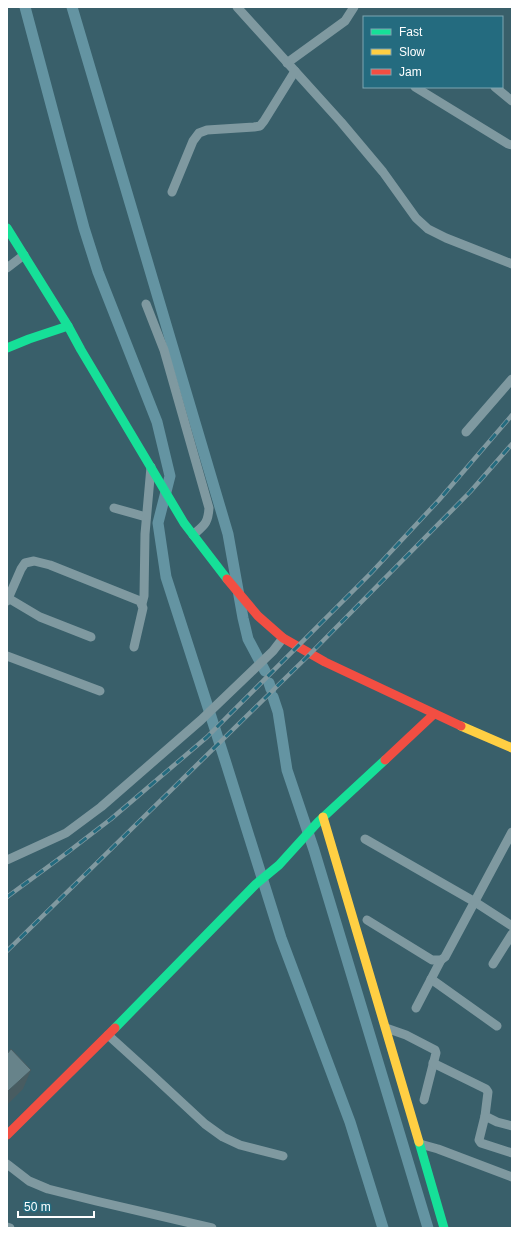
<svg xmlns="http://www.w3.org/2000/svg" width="519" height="1235" font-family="Helvetica,sans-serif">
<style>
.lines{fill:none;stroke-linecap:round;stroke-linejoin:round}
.canal{stroke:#6494a2;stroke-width:11}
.street{stroke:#7f99a0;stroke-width:9}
.fast{stroke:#16e098;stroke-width:9}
.slow{stroke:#ffcf43;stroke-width:9}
.jam{stroke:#f24e42;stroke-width:9}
.rail-casing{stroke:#8099a0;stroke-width:4.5}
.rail{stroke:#246b7f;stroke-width:3;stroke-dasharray:9;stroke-linecap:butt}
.shaded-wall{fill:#485c61}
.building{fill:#67838a;stroke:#485c61}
</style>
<rect width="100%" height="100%" fill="#395f6a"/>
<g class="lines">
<g class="canal">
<polyline points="25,7 84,228 98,272 157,422 170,476 158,523 166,577 225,760 281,938 350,1122 383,1228"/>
<polyline points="72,7 228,534 243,618 248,639 265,671"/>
<polyline points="269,683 271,689"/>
<polyline points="273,697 278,712 287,770 314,850 428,1228"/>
</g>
<g class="street">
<polyline points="237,7 341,122 383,172 416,218 428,229 446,238 512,264"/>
<polyline points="287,63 345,21 354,7"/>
<polyline points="415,87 508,144 512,145"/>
<polyline points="495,87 512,101"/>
<polyline points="172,192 193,141 199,133 207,130 254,127 260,126 264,121 295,71"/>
<polyline points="7,268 24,255"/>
<path d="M146,304l18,46 45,158c-1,16 -5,17 -16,27"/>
<polyline points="466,432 512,379"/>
<polyline points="114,508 146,517"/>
<polyline points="8,598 40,617 91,637"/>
<polyline points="7,601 21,569 25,563 34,561 50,565 140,601 143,608 134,647"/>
<polyline points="142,604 144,596 145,534 151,467"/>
<polyline points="7,656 100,691"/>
<polyline points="365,839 475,902 512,926"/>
<polyline points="7,860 66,833 101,807 201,720 273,651 283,638"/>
<polyline points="367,920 432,960 441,960 445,957 512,832"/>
<polyline points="493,964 512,934"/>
<polyline points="431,979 497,1026"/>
<polyline points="416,1008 441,960"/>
<polyline points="386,1028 406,1035 435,1050 436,1053 424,1100"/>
<polyline points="108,1035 150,1073 205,1124 223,1137 240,1145 283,1156"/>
<polyline points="433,1063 486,1089 488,1092 485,1116 497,1122 512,1126"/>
<polyline points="485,1116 479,1140 481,1143 512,1153"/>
<polyline points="420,1144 438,1149 512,1177"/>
<polyline points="7,1164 29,1181 48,1189 96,1201 212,1228"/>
<polyline points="7,1227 10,1228"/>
</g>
<g class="fast">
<polyline points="7,228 68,326 81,350 184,523 227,579"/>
<polyline points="7,348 29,339 68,326"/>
<polyline points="115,1028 256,884 279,865 318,822 385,760"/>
<polyline points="419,1142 444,1228"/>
</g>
<g class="slow">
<polyline points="461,726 512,748"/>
<polyline points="323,817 419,1142"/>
</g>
<g class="jam">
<polyline points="227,579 258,616 283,638 325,662 461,726"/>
<polyline points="385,760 434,714"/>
<polyline points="7,1135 115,1028"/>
</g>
<g class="rail-casing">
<g id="rail">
<polyline points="7,897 64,855 111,819 207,737 371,573 439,500 512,415"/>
<polyline points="7,951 310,654 470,492 512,444"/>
</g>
</g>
<use href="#rail" class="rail"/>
</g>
<polygon class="shaded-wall" points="31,1070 23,1089 7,1105 7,1094 8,1091"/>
<polygon class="building" points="11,1049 31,1070 8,1091 7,1090 7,1054"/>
<rect width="519" height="1235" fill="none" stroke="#ffffff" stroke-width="16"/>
<rect x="363" y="16" width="140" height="72" fill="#246b7f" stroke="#7ca6b2"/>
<rect x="371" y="29" width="20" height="6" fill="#16e098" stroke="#7ca6b2"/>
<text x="399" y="36" font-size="12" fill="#ffffff">Fast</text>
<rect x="371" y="49" width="20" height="6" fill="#ffcf43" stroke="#7ca6b2"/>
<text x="399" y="56" font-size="12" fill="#ffffff">Slow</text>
<rect x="371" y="69" width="20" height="6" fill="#f24e42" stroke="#7ca6b2"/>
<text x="399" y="76" font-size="12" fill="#ffffff">Jam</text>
<path d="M18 1211v6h76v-6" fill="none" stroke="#ffffff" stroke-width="2"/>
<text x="24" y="1211" font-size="12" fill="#ffffff" stroke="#246b7f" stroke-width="3" paint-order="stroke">50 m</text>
</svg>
